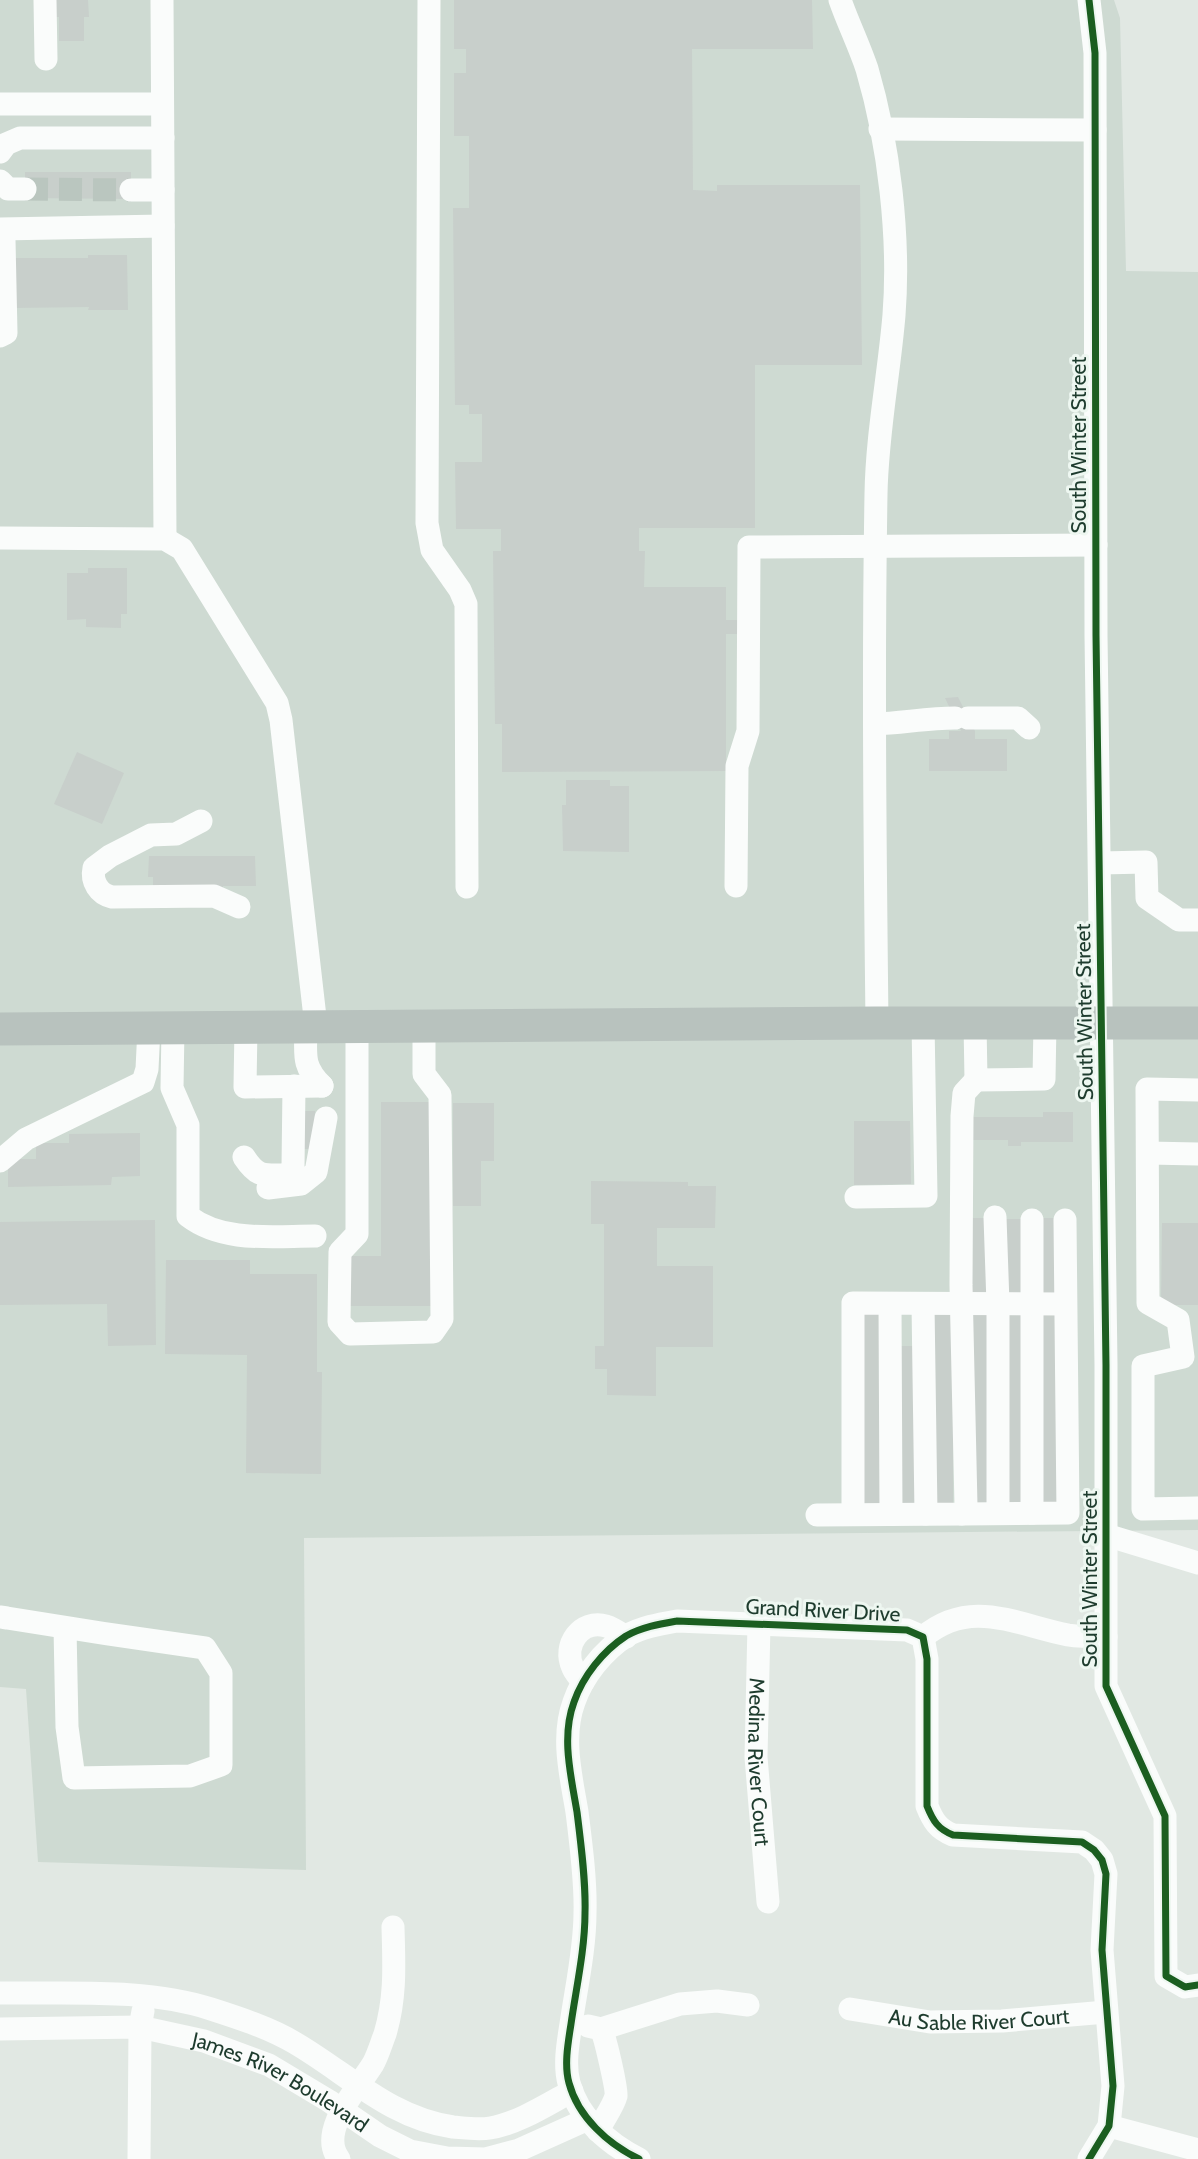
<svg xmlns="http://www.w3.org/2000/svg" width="1198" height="2159" font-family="Cabin,sans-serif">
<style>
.built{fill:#cedad2}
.building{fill:#c8cfcb}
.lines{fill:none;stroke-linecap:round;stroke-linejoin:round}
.minor-tunnel{stroke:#bac6bf;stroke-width:23;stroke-dasharray:23 11;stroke-linecap:butt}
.minor{stroke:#fafcfb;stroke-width:23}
.highway{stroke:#b8c2be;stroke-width:33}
.cycleway-casing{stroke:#eef7f1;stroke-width:11}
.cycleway{stroke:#1b5e20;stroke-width:7}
.labels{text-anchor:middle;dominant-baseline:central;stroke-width:6;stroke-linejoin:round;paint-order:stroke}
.street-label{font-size:21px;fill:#1e3c2e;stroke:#eef7f1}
</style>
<rect width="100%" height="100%" fill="#e1e8e3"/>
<polygon class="built" points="0,0 1114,0 1120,18 1126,271 1198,272 1198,1530 304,1538 306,1870 38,1862 26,1689 0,1687"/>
<g class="building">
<polygon points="55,0 88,0 89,17 84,17 84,41 59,41 59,17 56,17"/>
<polygon points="454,0 812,0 813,49 692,49 693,190 717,191 717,185 860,185 862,365 755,365 755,528 639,528 639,551 645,551 644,587 726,587 726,620 741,620 741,634 726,634 726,771 502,772 502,724 495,724 493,551 501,551 501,529 456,529 455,462 482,462 482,414 469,414 469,405 455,405 453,208 469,208 469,136 454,136 454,73 466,73 466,49 454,49"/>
<polygon points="25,172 131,172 131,199 25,198"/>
<polygon points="88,255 127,255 128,310 88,310 89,307 14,308 14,258 88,258"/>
<polygon points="88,568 127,568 127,614 121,614 121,628 86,627 86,619 67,620 67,573 88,573"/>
<polygon points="958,697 975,731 975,739 1007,739 1007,771 929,771 929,739 949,739 949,731 961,731 945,698"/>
<polygon points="77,752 124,773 102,824 54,804"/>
<polygon points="566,780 610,780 610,786 629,786 629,852 563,851 562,805 566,805"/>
<polygon points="149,856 255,856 256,886 223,886 223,891 153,891 153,877 148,877"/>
<polygon points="381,1102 432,1102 433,1306 346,1306 346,1256 381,1256"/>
<polygon points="453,1103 494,1103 494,1161 481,1161 481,1206 453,1206"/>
<polygon points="300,1111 315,1111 314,1149 299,1149"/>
<polygon points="1043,1112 1073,1112 1073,1142 1021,1142 1021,1146 1008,1146 1008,1140 969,1140 969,1117 1043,1117"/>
<polygon points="854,1121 910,1121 911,1184 854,1185"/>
<polygon points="140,1133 140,1176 112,1177 111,1185 8,1187 8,1159 36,1159 36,1143 69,1143 69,1134"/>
<polygon points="591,1181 688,1182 688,1186 716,1186 715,1228 657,1228 657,1266 713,1266 713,1347 656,1347 656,1396 607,1395 607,1369 595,1369 595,1346 604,1346 604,1224 591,1224"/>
<polygon points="966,1218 989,1218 990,1293 967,1293"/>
<polygon points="1036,1218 1059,1218 1059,1293 1037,1293"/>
<polygon points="1003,1219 1026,1219 1026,1294 1004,1294"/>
<polygon points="155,1220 156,1345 108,1346 107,1304 0,1305 0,1222"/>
<polygon points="1162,1223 1198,1223 1198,1305 1161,1305"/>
<polygon points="166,1260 250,1260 250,1274 317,1274 317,1372 322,1372 321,1474 246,1473 247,1355 165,1354"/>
<rect x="861" y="1314" width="24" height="191"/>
<polygon points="929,1314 953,1314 953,1506 930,1506"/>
<rect x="1002" y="1314" width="24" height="192"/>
<polygon points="1037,1314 1060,1314 1061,1505 1037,1505"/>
<rect x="970" y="1315" width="24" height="192"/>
<polygon points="896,1346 921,1346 922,1506 898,1507"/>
</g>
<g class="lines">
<polyline class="minor-tunnel" points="25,189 131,190"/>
<g class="minor">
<polyline points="45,0 46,59"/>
<polyline points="162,0 165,539"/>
<polyline points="429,0 427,523 432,550 460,590 466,604 467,887"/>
<path d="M840,0c8,23 19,45 27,69 22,75 33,168 27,246 -5,60 -17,118 -18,179 -3,176 -1,352 1,529"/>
<polyline points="1089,0 1095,53 1096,635 1106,1365 1106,1686 1165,1816 1166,1976 1185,1987 1198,1985"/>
<polyline points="0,104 162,104"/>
<polyline points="880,129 1095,130"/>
<polyline points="0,152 6,144 20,138 163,138"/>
<polyline points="0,181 8,189 25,189"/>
<polyline points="131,190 163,190"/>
<polyline points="0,229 163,226"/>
<polyline points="0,237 4,240 6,333 0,336"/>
<polyline points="0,538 165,539 182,549 277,703 281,720 316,1026"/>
<polyline points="968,718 1018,718 1029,728"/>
<path d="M875,724c27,-1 53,-6 80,-6"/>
<path d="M201,821l-25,13 -25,1 -41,21 -16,12c-3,14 5,26 18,29l102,-1 25,11"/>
<polyline points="1100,863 1146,862 1147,898 1179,920 1198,920"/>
<polyline points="736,886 737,766 748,731 749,547 1096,545"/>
<polyline points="975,1023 976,1080 1044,1079 1045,1023"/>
<path d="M306,1026c0,28 -5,39 16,60"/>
<polyline points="357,1026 357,1234 340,1252 339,1322 350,1334 433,1332 442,1319 440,1095 424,1074 424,1026"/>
<polyline points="246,1027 245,1087 322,1086"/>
<path d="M173,1028l-1,60 16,37v91c35,27 85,20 127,20"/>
<polyline points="1198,1090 1147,1089 1148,1303 1178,1320 1183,1357 1143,1366 1143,1509 1198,1508"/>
<polyline points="1148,1153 1198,1154"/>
<path d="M244,1157c14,21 19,18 43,18l6,-8 1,-81"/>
<polyline points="0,1161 26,1139 143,1082 147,1069 149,1028"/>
<polyline points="268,1188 301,1184 316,1172 326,1118"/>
<polyline points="856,1197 926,1196 923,1023"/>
<polyline points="995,1217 998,1304 998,1513"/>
<polyline points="1032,1220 1032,1513"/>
<polyline points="890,1304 891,1514"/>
<polyline points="923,1304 926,1514"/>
<polyline points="853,1514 853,1303 1065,1304"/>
<polyline points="962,1514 1068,1513 1065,1220"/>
<polyline points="817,1515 962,1514 966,1506 961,1285 962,1116 964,1093 976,1080"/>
<polyline points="1106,1535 1198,1563"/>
<path d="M0,1617l7,1c66,11 132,21 198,30l16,25v92l-31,11 -116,2 -7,-51 -2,-99"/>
<path id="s1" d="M759,1624l-3,133 12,145"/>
<path d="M923,1637c48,-40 93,-12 145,-2 12,2 25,2 38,2"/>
<path d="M583,1682c-3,-4 -8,-9 -10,-14 -11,-23 8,-49 33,-42 7,2 14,7 20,11"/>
<path d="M0,1993c68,1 147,-5 211,16 28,9 59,19 84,34 53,31 95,75 158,84 12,1 25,3 37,1 27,-4 58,-24 82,-37"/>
<path id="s2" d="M850,2009l80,13 72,-1 104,-9"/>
<path d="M588,2026l13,3c4,7 16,60 15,67 -3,11 -13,24 -18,35"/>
<path id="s3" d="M0,2029l140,-2 64,14 65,24 60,36 51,35 30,15 37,7 38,1 34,-9 69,-31"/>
<polyline points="601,2029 680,2004 717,2001 748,2005"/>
<polyline points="1109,2126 1198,2150"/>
<polyline points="139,2159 140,2027 143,2011"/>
<path d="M339,2159c-22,-28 20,-72 34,-95 5,-9 8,-20 12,-30 11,-37 9,-69 8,-107"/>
<path d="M639,2159c-31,-15 -61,-42 -70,-76 -5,-18 -1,-40 2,-59 5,-35 14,-75 14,-111 1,-31 -4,-69 -8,-101 -6,-36 -16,-75 -3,-110 9,-26 29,-51 52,-66 16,-9 34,-12 51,-15l230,9 16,7 4,22v147c6,15 11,23 26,29l129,7 12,8 8,10 4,14 -4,76 11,136 -4,40 -20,33"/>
</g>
<polyline class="highway" points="0,1029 877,1023 1198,1023"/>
<g class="cycleway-casing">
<g id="cycleway">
<polyline points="1089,0 1095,53 1096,635 1106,1365 1106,1686 1165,1816 1166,1976 1185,1987 1198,1985"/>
<path d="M639,2159c-31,-15 -61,-42 -70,-76 -5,-18 -1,-40 2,-59 5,-35 14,-75 14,-111 1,-31 -4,-69 -8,-101 -6,-36 -16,-75 -3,-110 9,-26 29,-51 52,-66 16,-9 34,-12 51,-15l230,9 16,7 4,22v147c6,15 11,23 26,29l129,7 12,8 8,10 4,14 -4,76 11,136 -4,40 -20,33"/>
</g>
</g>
<use href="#cycleway" class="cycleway"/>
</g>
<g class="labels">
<g class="street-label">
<text transform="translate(1078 445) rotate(-90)">South Winter Street</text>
<text transform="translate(1084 1012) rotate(-91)">South Winter Street</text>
<text transform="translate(1089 1579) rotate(-90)">South Winter Street</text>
<text transform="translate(823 1610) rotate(3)">Grand River Drive</text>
<text stroke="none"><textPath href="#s1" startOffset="138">Medina River Court</textPath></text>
<text stroke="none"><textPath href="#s2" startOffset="130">Au Sable River Court</textPath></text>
<text stroke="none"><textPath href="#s3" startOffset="292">James River Boulevard</textPath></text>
</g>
</g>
</svg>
